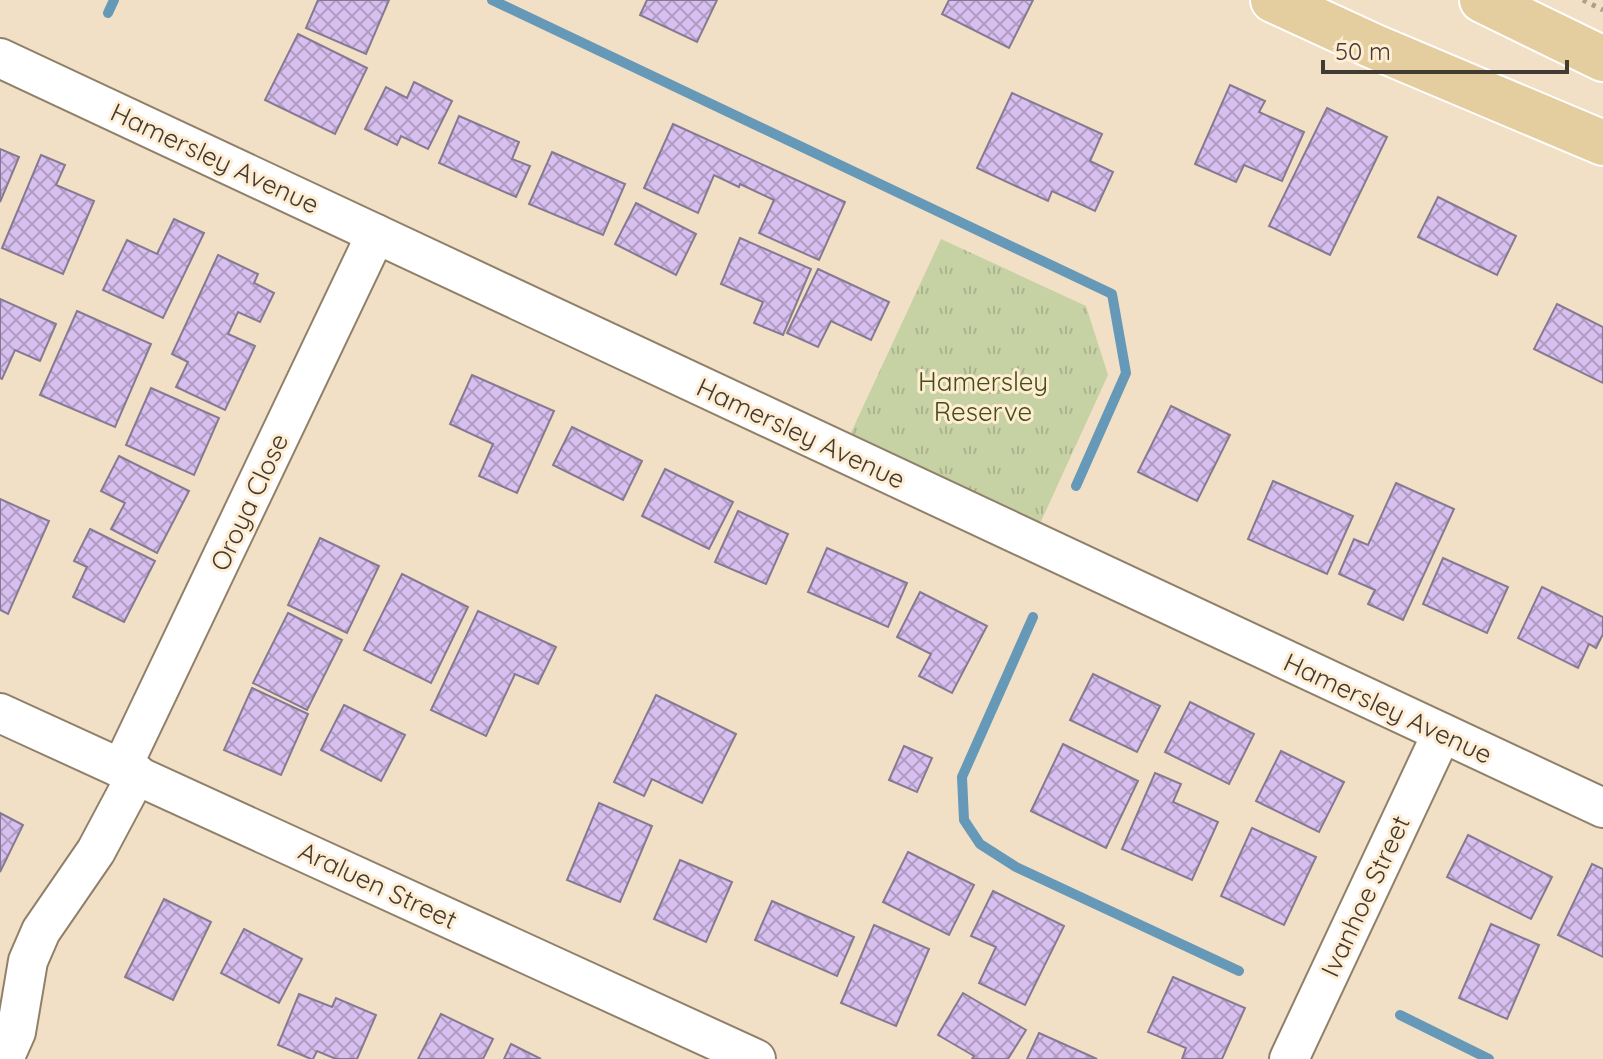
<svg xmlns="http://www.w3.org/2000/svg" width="1603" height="1059" font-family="Quicksand,sans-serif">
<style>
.grass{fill:url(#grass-tufts)}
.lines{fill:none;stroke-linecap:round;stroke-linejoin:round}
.stream{stroke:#6698b8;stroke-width:10}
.building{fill:url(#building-cross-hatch);stroke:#867a92;stroke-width:2}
.minor-casing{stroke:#908069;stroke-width:42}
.major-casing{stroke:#fff;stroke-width:48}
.path{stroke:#ab9e8b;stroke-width:5;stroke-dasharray:4 6;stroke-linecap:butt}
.minor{stroke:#fff;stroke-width:38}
.major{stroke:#e4cd9e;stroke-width:44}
.labels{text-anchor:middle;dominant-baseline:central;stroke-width:6;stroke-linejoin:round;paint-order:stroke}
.street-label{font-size:26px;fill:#423b31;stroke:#ffedd3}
.park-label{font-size:26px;fill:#434e14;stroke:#ffedd3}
</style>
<defs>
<pattern id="grass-tufts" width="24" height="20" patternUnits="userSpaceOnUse" patternTransform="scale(2)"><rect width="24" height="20" fill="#c6d1a4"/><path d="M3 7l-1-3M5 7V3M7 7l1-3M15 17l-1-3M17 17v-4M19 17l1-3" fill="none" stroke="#abb48e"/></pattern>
<pattern id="building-cross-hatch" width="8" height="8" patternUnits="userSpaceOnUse" patternTransform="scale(2)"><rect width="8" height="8" fill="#d7bff0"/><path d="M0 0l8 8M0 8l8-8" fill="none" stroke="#b09cc3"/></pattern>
</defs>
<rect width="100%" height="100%" fill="#f1e0c6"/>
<polygon class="grass" points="941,239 1086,306 1108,375 1032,541 842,452"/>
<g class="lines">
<g class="stream">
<polyline points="492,0 1112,294 1126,373 1076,486"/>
<polyline points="108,13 114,0"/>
<polyline points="1033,617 962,777 964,820 980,844 1016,867 1239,971"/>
<polyline points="1400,1015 1489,1059"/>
</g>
</g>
<g class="building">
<polygon points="318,0 389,0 366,54 306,28"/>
<polygon points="647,0 717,0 697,42 640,15"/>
<polygon points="949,0 1033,0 1009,48 942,14"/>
<polygon points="298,34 367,68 335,134 265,100"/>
<polygon points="414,82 452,101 428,149 401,136 397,145 365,129 386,87 407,98"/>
<polygon points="1230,85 1265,101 1259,112 1304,132 1282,181 1244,165 1236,182 1195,164"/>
<polygon points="1012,93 1102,134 1090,161 1113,172 1095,211 1052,191 1048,201 977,168"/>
<polygon points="1327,108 1387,137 1330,255 1269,226"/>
<polygon points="459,116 519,142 512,159 530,166 516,197 439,163"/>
<polygon points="673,124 845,202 819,260 759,233 774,200 740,184 739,187 714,175 698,213 644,188"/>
<polygon points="0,149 19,157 0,202"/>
<polygon points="552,152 625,184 603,235 529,204"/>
<polygon points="41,155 65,165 56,185 94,201 63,274 2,248"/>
<polygon points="1438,197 1516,236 1497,275 1418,237"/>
<polygon points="636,203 696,234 676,275 615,244"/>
<polygon points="174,219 204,233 163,318 103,290 127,240 157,254"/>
<polygon points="740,238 811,269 783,335 754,323 763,302 721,284"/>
<polygon points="218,255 258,274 254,283 274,293 260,322 238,312 228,334 255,346 225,410 176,387 188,362 172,354"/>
<polygon points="818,269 889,302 871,340 831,321 818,347 787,333"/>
<polygon points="0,299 56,324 40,361 15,350 2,379 0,378"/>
<polygon points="1557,304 1603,327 1603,383 1534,349"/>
<polygon points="77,311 151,344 115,427 40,395"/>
<polygon points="472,375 554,411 517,493 479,476 493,444 450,424"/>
<polygon points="151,388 219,418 194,475 126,445"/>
<polygon points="1171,406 1230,435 1197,501 1138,472"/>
<polygon points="572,427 642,461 623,500 553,465"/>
<polygon points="119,456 189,491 157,553 111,529 125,503 101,491"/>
<polygon points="665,469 733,502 709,549 642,516"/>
<polygon points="1273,481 1353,516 1327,574 1248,539"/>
<polygon points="1396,483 1454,509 1403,620 1368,604 1375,590 1339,574 1354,539 1368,545"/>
<polygon points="0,499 49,521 8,614 0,610"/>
<polygon points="738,511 788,534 766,584 715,562"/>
<polygon points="90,529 155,561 124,622 73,597 87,567 74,561"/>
<polygon points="320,538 379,566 347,633 288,605"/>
<polygon points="827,548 907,583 888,627 808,592"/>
<polygon points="1443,558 1508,587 1487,633 1423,604"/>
<polygon points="402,574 468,607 431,683 364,650"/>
<polygon points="1542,587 1603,617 1603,634 1596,648 1589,644 1578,668 1518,638"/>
<polygon points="920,592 987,626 952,693 919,676 931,654 897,637"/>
<polygon points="478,611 556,647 538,684 515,674 486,736 431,710"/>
<polygon points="288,613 342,640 307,710 253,683"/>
<polygon points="1093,674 1160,706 1137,752 1070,720"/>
<polygon points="252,688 308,714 281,775 224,750"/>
<polygon points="656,695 736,734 702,803 652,779 644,796 614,782"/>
<polygon points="1190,702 1254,734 1229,784 1165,752"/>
<polygon points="344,705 405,735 381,781 321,750"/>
<polygon points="1063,744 1138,781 1106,848 1031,811"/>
<polygon points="904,746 932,758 917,792 889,780"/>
<polygon points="1281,751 1344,782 1319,832 1256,801"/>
<polygon points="1155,773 1181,784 1173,802 1218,822 1192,880 1122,849"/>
<polygon points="599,803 652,826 620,902 567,880"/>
<polygon points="0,813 23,825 0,872"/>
<polygon points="1252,828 1316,857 1284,925 1221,896"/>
<polygon points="1468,835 1552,877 1531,919 1447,877"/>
<polygon points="908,852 974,885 949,935 883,902"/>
<polygon points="680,860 732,882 706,942 654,919"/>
<polygon points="1592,864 1603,869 1603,957 1558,935"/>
<polygon points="993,891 1064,926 1025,1005 979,983 996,947 971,936"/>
<polygon points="164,899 211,922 173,1000 125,977"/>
<polygon points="772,901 854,937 837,976 755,940"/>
<polygon points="1491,924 1539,945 1507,1019 1459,998"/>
<polygon points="874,925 929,949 896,1026 841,1003"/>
<polygon points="244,929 302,959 279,1003 221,973"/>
<polygon points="1173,977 1245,1008 1222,1059 1182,1059 1186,1048 1148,1032"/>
<polygon points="963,993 1026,1030 1008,1059 972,1059 974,1056 938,1035"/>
<polygon points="299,994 332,1007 336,998 376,1015 357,1059 336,1059 317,1051 313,1059 311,1059 278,1045"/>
<polygon points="441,1014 493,1039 483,1059 418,1059"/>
<polygon points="1039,1033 1097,1059 1027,1059"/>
<polygon points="511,1044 541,1059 504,1059"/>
</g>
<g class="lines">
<g class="minor-casing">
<g id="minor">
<polyline points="0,58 1603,808"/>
<polyline points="0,713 756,1059"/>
<polyline points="121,769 376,234"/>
<polyline points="4,1059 16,1032 28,961 41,931 96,851 137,774"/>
<polyline points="1289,1059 1442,733"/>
</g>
</g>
<g class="major-casing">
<g id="major">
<polyline points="1273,0 1373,46 1603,143"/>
<polyline points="1482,0 1603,59"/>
</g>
</g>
<polyline class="path" points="1583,0 1603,10"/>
<use href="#minor" class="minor"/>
<use href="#major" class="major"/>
</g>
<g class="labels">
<g class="street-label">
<text transform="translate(215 158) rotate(25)">Hamersley Avenue</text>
<text transform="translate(801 433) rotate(25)">Hamersley Avenue</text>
<text transform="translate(249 502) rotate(-65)">Oroya Close</text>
<text transform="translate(1388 708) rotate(25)">Hamersley Avenue</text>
<text transform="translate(378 885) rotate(25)">Araluen Street</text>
<text transform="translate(1365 896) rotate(-65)">Ivanhoe Street</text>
</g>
<g class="park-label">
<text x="983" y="381">Hamersley<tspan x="983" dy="30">Reserve</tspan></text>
</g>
</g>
<path d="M1323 60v12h244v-12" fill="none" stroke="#423b31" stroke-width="4"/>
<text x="1335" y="60" font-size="24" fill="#423b31" stroke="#ffedd3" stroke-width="6" paint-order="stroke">50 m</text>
</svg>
